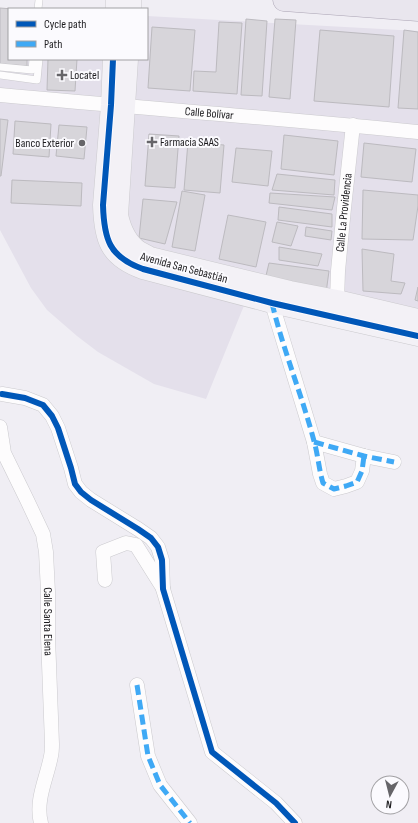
<svg xmlns="http://www.w3.org/2000/svg" width="418" height="823" font-family="'Sofia Sans Condensed',sans-serif">
<style>
.built{fill:#e4e0eb}
.building{fill:#d7d5da;stroke:#bcbabf}
.lines{fill:none;stroke-linecap:round;stroke-linejoin:round}
.lane-casing{stroke:#cbcace;stroke-width:8}
.street-casing{stroke:#cbcace;stroke-width:15}
.secondary-casing{stroke:#cbcace;stroke-width:21}
.primary-casing{stroke:#aba4b4;stroke-width:23}
.lane{stroke:#fdfcfd;stroke-width:7}
.street{stroke:#fdfcfd;stroke-width:14}
.secondary{stroke:#f3f1f6;stroke-width:20}
.primary{stroke:#e9e6ee;stroke-width:22}
.quiet{stroke:#3fa9f5;stroke-width:5;stroke-dasharray:10 5;stroke-linecap:butt}
.cycleway-casing{stroke:#fbfafe;stroke-width:8}
.cycleway{stroke:#0057b8;stroke-width:6}
.poi-dot{fill:#666569;stroke:#fbfafe;stroke-width:1.5}
.labels{text-anchor:middle;dominant-baseline:central;stroke-width:4;stroke-linejoin:round;paint-order:stroke}
.poi-label{font-size:12px;fill:#1c1b1e;stroke:#fbfafe;text-anchor:start}
.street-label{font-size:12px;fill:#1c1b1e;stroke:#fbfafe}
</style>
<rect width="100%" height="100%" fill="#f0eef4"/>
<polygon class="built" points="0,8 25,9 9,9 9,59 147,59 147,16 418,31 418,323 254,281 206,399 154,384 98,352 77,336 47,310 31,288 0,230"/>
<g class="building">
<polygon points="0,8 13,9 9,9 9,59 27,59 27,66 0,64"/>
<polygon points="246,19 267,21 262,96 241,95"/>
<polygon points="275,19 296,20 290,99 269,97"/>
<polygon points="219,22 242,23 237,94 193,91 194,71 216,72"/>
<polygon points="152,27 195,30 190,91 148,88"/>
<polygon points="320,30 394,36 389,107 314,101"/>
<polygon points="404,30 418,32 418,109 398,108"/>
<polygon points="48,59 77,59 75,91 47,90"/>
<polygon points="0,119 8,120 1,176 0,176"/>
<polygon points="15,121 51,124 49,157 13,154"/>
<polygon points="59,125 87,127 84,159 56,156"/>
<polygon points="149,134 179,136 175,188 145,186"/>
<polygon points="284,135 338,141 334,175 281,169"/>
<polygon points="188,142 224,145 220,193 184,190"/>
<polygon points="364,143 416,149 412,182 361,177"/>
<polygon points="236,148 272,151 268,186 232,182"/>
<polygon points="277,174 335,180 334,195 272,190"/>
<polygon points="12,180 82,183 81,206 11,203"/>
<polygon points="363,190 418,195 418,206 413,240 362,239"/>
<polygon points="182,191 205,195 195,251 172,247"/>
<polygon points="270,193 335,197 332,210 269,203"/>
<polygon points="143,199 177,202 165,244 139,238"/>
<polygon points="279,207 332,214 332,227 278,220"/>
<polygon points="228,215 266,222 256,267 219,259"/>
<polygon points="277,222 298,226 291,246 272,242"/>
<polygon points="306,227 332,231 331,240 305,236"/>
<polygon points="279,247 322,254 318,266 279,260"/>
<polygon points="362,249 394,254 391,281 405,283 401,294 363,291"/>
<polygon points="269,263 329,271 326,293 265,280"/>
<polygon points="418,287 418,301 415,300"/>
</g>
<g class="lines">
<g class="lane-casing">
<g id="lane">
<polyline points="38,9 39,0"/>
<polyline points="0,67 32,70 33,59"/>
<polyline points="0,75 37,80 39,59"/>
</g>
</g>
<g class="street-casing">
<g id="street">
<path id="s1" d="M0,95c139,13 279,23 418,37"/>
<polyline points="274,296 272,303 276,317 314,442 320,474 323,483 334,489 346,486 357,482 362,471 364,456"/>
<path id="s2" d="M335,308l2,-8 1,-29 6,-63 9,-83"/>
<polyline points="2,394 25,398 43,405 52,416 58,428 71,468 75,484 81,492 91,500 138,529 151,538 158,547 162,560 163,589 212,752 276,803 295,823"/>
<path id="s3" d="M0,427l4,26 23,47 16,34 3,18 2,40v45l4,107c0,4 0,8 -1,12 -4,22 -16,44 -10,67"/>
<polyline points="314,442 364,456 394,462"/>
<polyline points="105,580 103,552 126,543 136,545 163,588"/>
<polyline points="137,685 148,756 160,785 190,823"/>
</g>
</g>
<g class="secondary-casing">
<g id="secondary">
<polyline points="116,9 116,0"/>
<polyline points="131,9 131,0"/>
<path d="M113,59l-2,46 -8,100c1,34 6,52 40,64l129,34 146,33"/>
<path d="M128,59l-10,156c3,14 8,27 21,36 3,2 8,4 11,6l140,34 47,9 81,19"/>
</g>
</g>
<g class="primary-casing">
<polyline id="primary" points="284,0 418,10"/>
</g>
<use href="#lane" class="lane"/>
<use href="#street" class="street"/>
<use href="#secondary" class="secondary"/>
<use href="#primary" class="primary"/>
<g class="quiet">
<path d="M272,303c11,47 30,92 42,138 4,14 5,29 9,42l11,6 12,-3 11,-4 5,-11 2,-15"/>
<polyline points="314,442 364,456 394,462"/>
<polyline points="137,685 148,756 160,785 190,823"/>
</g>
<g class="cycleway-casing">
<g id="cycleway">
<path d="M113,59l-2,46 -8,100c1,34 6,52 40,64l129,34 146,33"/>
<polyline points="2,394 25,398 43,405 52,416 58,428 71,468 75,484 81,492 91,500 138,529 151,538 158,547 162,560 163,589 212,752 276,803 295,823"/>
</g>
</g>
<use href="#cycleway" class="cycleway"/>
</g>
<g class="poi-dot">
<path d="M60 69h4v4h4v4h-4v4h-4v-4h-4v-4h4z"/>
<path d="M150 136h4v4h4v4h-4v4h-4v-4h-4v-4h4z"/>
<circle cx="82" cy="143" r="4"/>
</g>
<g class="labels">
<g class="poi-label">
<text x="70" y="75">Locatel</text>
<text x="160" y="142">Farmacia SAAS</text>
<text x="74" y="143" text-anchor="end">Banco Exterior</text>
</g>
<g class="street-label">
<text stroke="none"><textPath href="#s1" startOffset="210">Calle Bolívar</textPath></text>
<text stroke="none"><textPath href="#s2" startOffset="96">Calle La Providencia</textPath></text>
<text transform="translate(184 268) rotate(15)">Avenida San Sebastián</text>
<text stroke="none"><textPath href="#s3" startOffset="204">Calle Santa Elena</textPath></text>
</g>
</g>
<rect x="8" y="8" width="140" height="52" fill="#fbfafe" stroke="#a2a1a4"/>
<rect x="16" y="21" width="20" height="6" fill="#0057b8" stroke="#a2a1a4"/>
<text x="44" y="28" font-size="12" fill="#1c1b1e">Cycle path</text>
<rect x="16" y="41" width="20" height="6" fill="#3fa9f5" stroke="#a2a1a4"/>
<text x="44" y="48" font-size="12" fill="#1c1b1e">Path</text>
<g transform="translate(390 795) rotate(187)"><circle r="19" fill="#fbfafe" stroke="#a2a1a4"/>
<path d="M0-3L7 15L0 10L-7 15Z" fill="#666569"/>
<text y="-6" font-size="11" font-weight="bold" text-anchor="middle" fill="#1c1b1e">N</text>
</g>
</svg>
